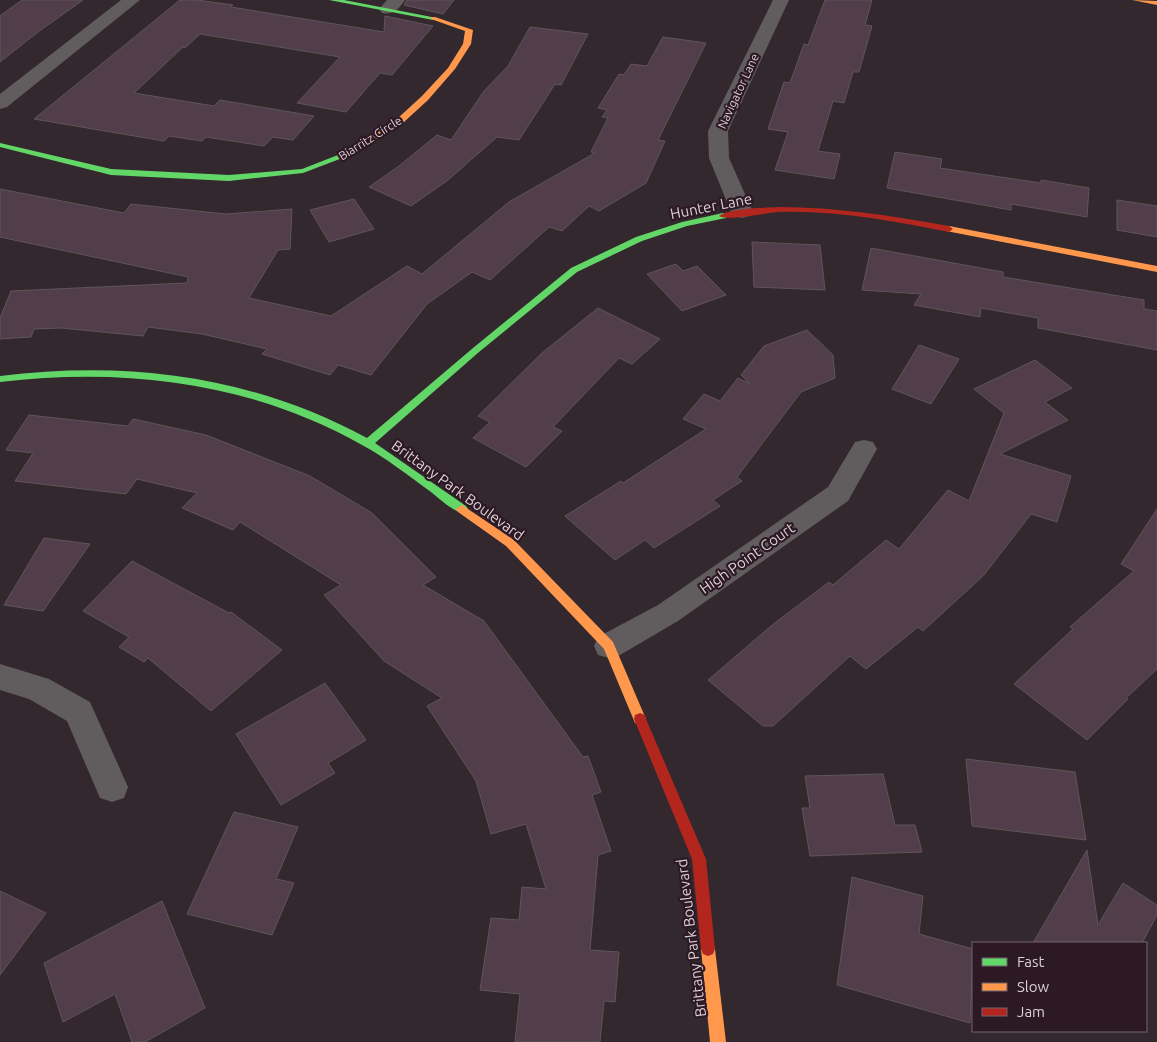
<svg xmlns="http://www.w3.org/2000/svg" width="1157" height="1042" font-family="Ubuntu,sans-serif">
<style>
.building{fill:#513e4a;stroke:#5f555a}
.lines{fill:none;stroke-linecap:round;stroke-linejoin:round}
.street{fill:#615d5f;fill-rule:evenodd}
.fast{fill:#63d668;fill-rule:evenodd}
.slow{fill:#ff974d;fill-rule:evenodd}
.jam{fill:#b3261e;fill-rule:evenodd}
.labels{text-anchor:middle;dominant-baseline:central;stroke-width:4.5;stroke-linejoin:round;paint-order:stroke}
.far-street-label{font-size:12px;fill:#ddcfd6;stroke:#2d1924}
.street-label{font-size:15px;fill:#ddcfd6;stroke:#2d1924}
</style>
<rect width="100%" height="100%" fill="#32282d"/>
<g class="building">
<polygon points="22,0 83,0 38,32 0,62 0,16"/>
<polygon points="180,0 197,0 233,5 231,7 384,32 385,16 433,26 392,75 380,73 346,112 297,103 340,57 200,34 185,48 183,47 134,93 214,106 220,100 314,116 293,140 273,137 264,146 206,137 202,141 169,136 164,141 34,119"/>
<polygon points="407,0 454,0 443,14 404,5"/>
<polygon points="825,0 872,0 865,25 872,26 859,72 853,72 844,103 833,101 818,151 840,154 834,179 775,170 788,132 768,129 784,82 790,83 804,44 808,45"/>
<polygon points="530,27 588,34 561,85 555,84 519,140 497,137 448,180 411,206 369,187 399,166 437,135 451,140 484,91 508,66"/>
<polygon points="663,37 706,43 658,140 665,141 646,183 599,211 589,206 562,231 549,227 490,280 472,272 427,304 371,375 338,365 330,375 262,354 267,349 202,334 148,327 143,336 61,328 34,329 31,337 0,339 0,318 11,291 187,283 188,277 0,237 0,189 124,213 131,204 226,214 292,209 290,249 278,250 249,298 331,316 407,266 422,274 509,202 595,153 591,152 608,118 602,117 607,110 598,108 619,74 624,75 631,64 647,66"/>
<polygon points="895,152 942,159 940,168 1041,183 1041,180 1089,188 1087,217 1011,204 1011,210 887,188"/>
<polygon points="354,199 374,229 329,242 310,210"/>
<polygon points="1117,200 1157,206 1157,237 1117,230"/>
<polygon points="752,242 820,245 825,290 754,287"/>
<polygon points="871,248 1003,272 1003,277 1144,300 1144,309 1157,311 1157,350 1038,328 1038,318 981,308 980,317 914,305 921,294 862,290"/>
<polygon points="676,264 683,271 697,266 726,295 682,311 647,274"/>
<polygon points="598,308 660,339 632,364 619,358 553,427 562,431 526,467 473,438 490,422 478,416 542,353"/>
<polygon points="807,330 833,355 835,378 801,392 737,477 742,481 713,500 720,506 654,548 645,540 615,560 565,516 621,481 623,483 706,429 683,419 704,394 720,401 738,378 750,384 741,375 764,346"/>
<polygon points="919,345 959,359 931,404 892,389"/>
<polygon points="1035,360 1072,388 1045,402 1068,420 1000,454 1071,476 1057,522 1031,514 984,575 923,631 918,627 866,669 850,656 773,726 763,726 708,680 771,626 829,582 833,585 886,540 899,549 948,490 969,501 1004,413 974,389"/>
<polygon points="29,415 128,426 133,419 206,435 310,476 372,513 436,577 423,585 484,621 583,757 588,756 601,792 592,795 611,851 598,855 590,950 619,952 615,1002 604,1001 600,1042 515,1042 520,994 480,990 491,918 519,920 522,887 546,889 526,824 491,834 476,781 427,706 442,698 384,661 324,595 341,585 240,522 233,530 182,508 197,493 137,479 126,494 15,481 33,453 6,450"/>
<polygon points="1157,509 1157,669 1126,698 1128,699 1087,740 1014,684 1073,629 1070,627 1134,571 1121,564"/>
<polygon points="44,538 90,544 43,611 4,605"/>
<polygon points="132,561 229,613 231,612 282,650 211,711 148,658 144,662 119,647 129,637 83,611"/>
<polygon points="325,683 366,740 328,763 335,773 281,805 236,734"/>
<polygon points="966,759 1075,772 1086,840 972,826"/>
<polygon points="883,774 895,825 915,825 922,852 810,856 802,808 810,808 805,776"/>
<polygon points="234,812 298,827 276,879 294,883 272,935 187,914"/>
<polygon points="1087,850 1098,925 1123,883 1157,905 1157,915 1142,943 1033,943"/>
<polygon points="852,877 923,896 919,934 973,949 970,1023 837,985"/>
<polygon points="0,891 46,913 0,975"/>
<polygon points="162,901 205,1008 145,1042 132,1042 115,994 63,1022 44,963"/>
</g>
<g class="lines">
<g class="street">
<polygon points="121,0 140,0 7,107 0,109 0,94"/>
<path d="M387,0h18c-6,9 -12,15 -23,13l-3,-4z"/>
<polygon points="773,0 789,0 728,131 729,158 753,212 749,216 742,218 735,216 731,212 709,158 708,131"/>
<polygon points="864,440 873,442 877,449 848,501 678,621 620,655 609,658 598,655 594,646 598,637 658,605 828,487 855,442"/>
<polygon points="0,664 49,679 90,702 128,787 124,798 112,802 100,798 67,721 29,699 0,690"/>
</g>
<g class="fast">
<polygon points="329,0 344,0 437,18 433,20"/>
<polygon points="0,143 111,169 229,175 302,169 338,155 345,157 303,173 229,181 111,175 0,147"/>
<path d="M723,213l3,1v4l-39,8 -45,15 -65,31 -98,80 -104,91 91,63 2,3 -6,4c-11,-3 -22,-14 -31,-21 -22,-16 -45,-34 -69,-47 -112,-63 -236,-78 -362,-63v-6c129,-16 252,0 367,62l106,-90 98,-80 65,-31 46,-15z"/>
</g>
<g class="slow">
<polygon points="1132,0 1157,1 1157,5"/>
<polygon points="431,17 435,17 473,30 471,44 455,69 428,100 404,122 344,159 338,159 338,155 398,118 422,96 448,68 463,44 465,31 431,19"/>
<polygon points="949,226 1157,266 1157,272 946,231 945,229"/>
<polygon points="462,505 514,540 613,642 646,719 645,723 640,725 635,723 604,649 506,546 458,512 456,509"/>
<polygon points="708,942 713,944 715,949 726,1042 710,1042 701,949 703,944"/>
</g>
<g class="jam">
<path d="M779,207c58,0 113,9 170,19l4,3 -4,3c-56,-11 -113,-22 -171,-20 -11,1 -53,9 -59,4 11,-8 45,-8 60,-9z"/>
<polygon points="640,713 645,715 646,719 706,859 715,949 713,954 708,956 703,954 701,949 692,859 634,719 635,715"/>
</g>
</g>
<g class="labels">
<g class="far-street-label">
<text transform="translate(738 91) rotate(-65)">Navigator Lane</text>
<text transform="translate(370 138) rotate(-32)">Biarritz Circle</text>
</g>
<g class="street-label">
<text transform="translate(711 206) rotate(-11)">Hunter Lane</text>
<text transform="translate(458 490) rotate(36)">Brittany Park Boulevard</text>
<text transform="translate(747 558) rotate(-35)">High Point Court</text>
<text transform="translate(691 938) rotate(-97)">Brittany Park Boulevard</text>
</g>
</g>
<rect x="972" y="942" width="175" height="90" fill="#2d1924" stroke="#73626b"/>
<rect x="982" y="958" width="25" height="8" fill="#63d668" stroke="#73626b"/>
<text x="1017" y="967" font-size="15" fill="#ddcfd6">Fast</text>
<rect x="982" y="983" width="25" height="8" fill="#ff974d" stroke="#73626b"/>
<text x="1017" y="992" font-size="15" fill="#ddcfd6">Slow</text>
<rect x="982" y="1008" width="25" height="8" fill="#b3261e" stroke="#73626b"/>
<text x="1017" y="1017" font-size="15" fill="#ddcfd6">Jam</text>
</svg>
